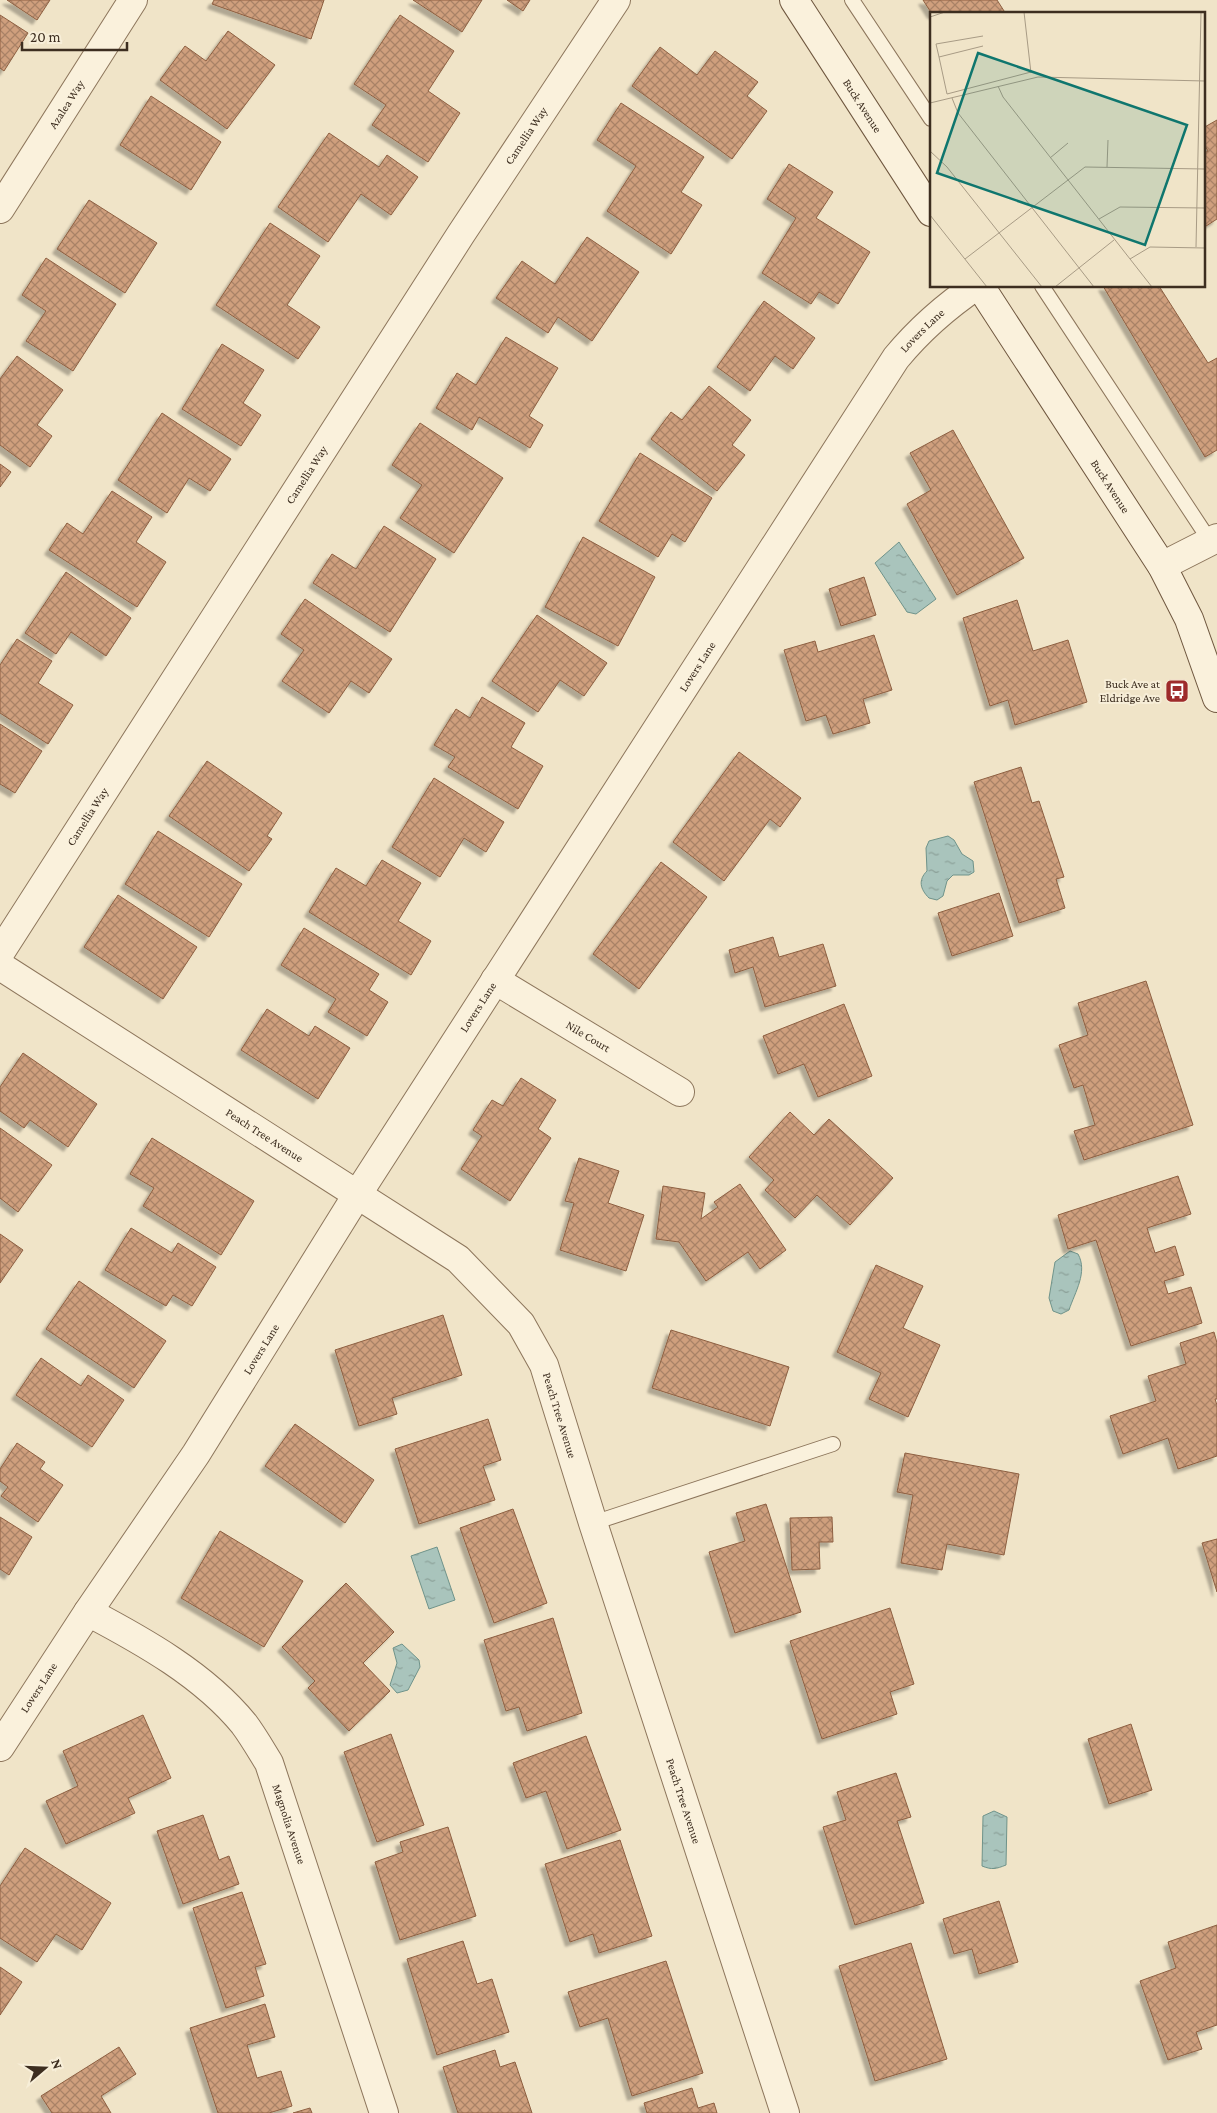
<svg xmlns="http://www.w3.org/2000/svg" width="1217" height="2113" font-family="'Crimson Pro',serif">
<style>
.water{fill:url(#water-ripples);stroke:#6f938a}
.building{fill:url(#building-cross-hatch);stroke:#8d5f41;filter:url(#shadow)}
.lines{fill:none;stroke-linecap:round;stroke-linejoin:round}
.lane-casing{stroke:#8d765c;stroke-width:16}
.street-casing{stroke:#8d765c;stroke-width:30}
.secondary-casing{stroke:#6f573f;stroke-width:30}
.lane{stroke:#faf1dc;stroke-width:14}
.street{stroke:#faf1dc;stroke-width:28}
.secondary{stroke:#faf1dc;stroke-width:28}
.labels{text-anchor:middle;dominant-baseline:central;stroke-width:4;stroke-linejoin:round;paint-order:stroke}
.street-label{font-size:12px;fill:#3d2e20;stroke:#f7eed8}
.poi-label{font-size:12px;fill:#3d2e20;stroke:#f7eed8;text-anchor:end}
.inset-road{fill:none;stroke:#a89b85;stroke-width:1}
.view{fill:#0f766e;fill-opacity:0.15;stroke:#0f766e;stroke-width:2.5}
.inset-edge{fill:none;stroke:#3d2e20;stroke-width:2.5}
</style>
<defs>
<pattern id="water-ripples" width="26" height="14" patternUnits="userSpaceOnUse" patternTransform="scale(1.25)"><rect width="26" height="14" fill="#a9c4bc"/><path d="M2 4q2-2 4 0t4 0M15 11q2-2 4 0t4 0" fill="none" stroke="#8ba098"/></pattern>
<pattern id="building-cross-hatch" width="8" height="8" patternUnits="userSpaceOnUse" patternTransform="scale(1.25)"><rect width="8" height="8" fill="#cf9f7d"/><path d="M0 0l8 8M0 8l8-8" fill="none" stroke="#a98266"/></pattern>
<filter id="shadow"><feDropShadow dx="-4.5" dy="4.5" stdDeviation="1" flood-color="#0004"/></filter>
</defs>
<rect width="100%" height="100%" fill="#f0e4c8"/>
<g class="water">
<polygon points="899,542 936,599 916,614 907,612 875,563"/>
<path d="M948,836l6,4 8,14 11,7 1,11 -5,3h-16l-6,6 -4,15 -6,4 -8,-2c-9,-9 -11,-18 -2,-27l-1,-23 3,-7z"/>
<path d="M1070,1251l8,3c10,18 -3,38 -9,56l-8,4 -8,-3 -4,-13 6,-36z"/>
<polygon points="437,1547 455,1600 429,1609 411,1556"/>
<polygon points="402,1644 419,1660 420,1667 408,1690 397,1693 390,1685 397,1663 393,1648"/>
<path d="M994,1811l13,6 -1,48c-10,4 -14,5 -24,1l1,-50z"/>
</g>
<g class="building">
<polygon points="7,0 50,0 37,20"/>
<polygon points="214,0 324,0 311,39 212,4"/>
<polygon points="413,0 482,0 462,32"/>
<polygon points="507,0 530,0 523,11"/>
<polygon points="923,0 997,0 1006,14 932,14"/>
<polygon points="0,15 28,33 4,71 0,68"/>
<polygon points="400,15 454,51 428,91 460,113 428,162 372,125 386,105 354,84"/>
<polygon points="228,31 275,65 227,129 160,80 185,46 206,61"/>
<polygon points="660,47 697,75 715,51 758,82 747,96 767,111 732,159 632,86"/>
<polygon points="151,96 221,142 191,190 120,145"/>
<polygon points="621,103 704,157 681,192 702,205 671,254 607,211 636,166 597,140"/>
<polygon points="1217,120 1217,219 1203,228 1203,154 1208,151 1203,142 1203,128"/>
<polygon points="329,133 379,167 387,155 418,177 391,215 361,194 328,242 278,207"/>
<polygon points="789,164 833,192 816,218 870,252 838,304 819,292 811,304 762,273 796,218 767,199"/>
<polygon points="89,200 157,243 125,293 57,249"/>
<polygon points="270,223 320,256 287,305 320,327 298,359 216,305"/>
<polygon points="587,237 639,272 592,341 558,317 548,333 496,298 522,261 555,284"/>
<polygon points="46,258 116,304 73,371 26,341 46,311 22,295"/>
<polygon points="1103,286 1159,286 1208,363 1217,358 1217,450 1205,457"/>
<polygon points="764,301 815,338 793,369 775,356 750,391 717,367"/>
<polygon points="506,337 558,368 529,416 543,425 530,448 479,417 472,430 436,408 457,373 476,385"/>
<polygon points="222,344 264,370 243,403 261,415 241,446 182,409"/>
<polygon points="17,356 63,390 37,425 52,436 30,467 0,445 0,379"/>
<polygon points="709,386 751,420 732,445 745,455 717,491 651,439 671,412 682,420"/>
<polygon points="162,413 231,459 210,491 189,478 167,513 118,480"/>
<polygon points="420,423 503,478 454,553 400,518 422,485 392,465"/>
<polygon points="953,430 1024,558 957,595 907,504 931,490 910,453"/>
<polygon points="640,453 712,498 685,542 672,534 658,557 599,521"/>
<polygon points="0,464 11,472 0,487"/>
<polygon points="112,491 152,517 136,542 166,562 137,607 49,550 67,523 83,534"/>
<polygon points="384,526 436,559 390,632 313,583 332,554 356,569"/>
<polygon points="583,537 655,577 618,646 545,607"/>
<polygon points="66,572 131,618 106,656 71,632 56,654 25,633"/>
<polygon points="864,577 876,615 841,626 829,589"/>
<polygon points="305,599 392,659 369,693 351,681 329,713 282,681 304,650 281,634"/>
<polygon points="1017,600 1033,651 1068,640 1087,702 1015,725 1008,700 990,706 963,618"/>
<polygon points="537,615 607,663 584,696 560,680 538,712 492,681"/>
<polygon points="874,635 892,690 863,699 870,723 833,734 826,715 806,721 784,650 815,641 818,652"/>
<polygon points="17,639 52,661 38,683 73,705 48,744 0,713 0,665"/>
<polygon points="482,697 525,723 511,747 543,766 518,809 448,767 455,757 434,745 456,709 470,718"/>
<polygon points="0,724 42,751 15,793 0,784"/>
<polygon points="739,752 801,798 780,827 770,819 724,881 673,842"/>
<polygon points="207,761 282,813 267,836 272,839 249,871 169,816"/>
<polygon points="1021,767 1032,803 1039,801 1064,877 1056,879 1065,908 1019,923 974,782"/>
<polygon points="434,778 504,822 486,852 464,838 440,877 392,847"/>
<polygon points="158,831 242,884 209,937 125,884"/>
<polygon points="382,860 421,883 398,921 431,941 411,975 309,912 336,868 366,886"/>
<polygon points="661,862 707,897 639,989 593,954"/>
<polygon points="999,893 1013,936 952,956 938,913"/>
<polygon points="118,895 197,947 163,999 84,947"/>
<polygon points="304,928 379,974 369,990 388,1002 367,1036 328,1012 336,999 281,965"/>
<polygon points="773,937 779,957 823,944 836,986 765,1007 753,967 735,973 729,950"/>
<polygon points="1146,981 1193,1125 1084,1160 1074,1131 1095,1125 1083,1085 1074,1088 1059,1045 1088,1035 1078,1003"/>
<polygon points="844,1004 872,1076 818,1097 804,1064 778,1074 763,1036"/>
<polygon points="267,1009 309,1036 315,1026 350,1048 318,1099 241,1050"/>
<polygon points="23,1053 97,1104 68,1147 30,1120 24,1128 0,1111 0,1087"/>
<polygon points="521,1078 556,1100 538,1129 551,1138 510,1201 461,1169 482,1136 473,1130 492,1100 503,1106"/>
<polygon points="790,1112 814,1135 829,1119 893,1178 850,1225 817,1195 795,1218 765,1190 774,1180 749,1157"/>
<polygon points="0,1128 52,1165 18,1212 0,1198"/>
<polygon points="152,1138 254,1201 221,1255 143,1206 154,1188 130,1174"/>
<polygon points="579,1158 619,1171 608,1203 644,1215 626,1271 560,1250 574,1203 565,1201"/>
<polygon points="1178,1176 1191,1214 1147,1228 1155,1253 1175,1246 1184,1275 1164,1281 1168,1294 1191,1287 1202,1323 1131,1346 1096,1240 1068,1249 1058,1215"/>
<polygon points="740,1184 786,1250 760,1269 748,1252 706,1281 679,1242 656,1239 663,1186 705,1193 701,1219 718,1207 714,1202"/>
<polygon points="131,1228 172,1253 178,1243 216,1267 192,1306 173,1295 166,1306 105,1270"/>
<polygon points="0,1234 23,1250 0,1283"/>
<polygon points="876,1265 923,1286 903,1328 940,1345 908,1417 869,1399 881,1373 837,1352"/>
<polygon points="79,1281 166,1341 134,1388 46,1329"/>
<polygon points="443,1315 462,1375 392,1398 397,1414 359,1426 335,1350"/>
<polygon points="671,1330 789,1367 770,1426 652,1388"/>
<polygon points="1214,1332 1217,1343 1217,1399 1215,1399 1217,1405 1217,1456 1178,1469 1168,1438 1123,1454 1110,1416 1156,1401 1148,1376 1186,1364 1180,1343"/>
<polygon points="41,1358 81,1386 88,1375 124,1400 92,1447 16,1395"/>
<polygon points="488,1419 501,1460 483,1466 495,1500 419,1524 395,1449"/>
<polygon points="295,1424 374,1480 345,1523 265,1466"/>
<polygon points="17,1443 45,1462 40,1469 63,1485 38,1522 1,1496 8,1487 0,1481 0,1469"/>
<polygon points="905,1453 1019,1474 1004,1555 947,1544 942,1570 901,1563 913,1495 897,1492"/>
<polygon points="766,1504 801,1612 735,1633 709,1552 745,1541 736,1513"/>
<polygon points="513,1509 547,1603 494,1623 460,1528"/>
<polygon points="0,1517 32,1537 9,1575 0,1569"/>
<polygon points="832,1517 833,1542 819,1542 820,1569 792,1570 790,1518"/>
<polygon points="220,1531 303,1581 264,1647 181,1598"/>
<polygon points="1217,1539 1217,1592 1202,1543"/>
<polygon points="346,1583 394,1632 363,1663 390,1691 349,1731 308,1688 315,1681 282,1647"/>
<polygon points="890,1608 914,1684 890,1692 897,1714 822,1739 790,1641"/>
<polygon points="553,1618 582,1713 527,1731 519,1707 506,1711 484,1640"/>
<polygon points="143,1715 171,1778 128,1798 135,1813 66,1844 46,1801 78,1786 63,1751"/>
<polygon points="1131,1724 1152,1790 1109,1804 1088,1739"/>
<polygon points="391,1734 424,1825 377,1842 344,1752"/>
<polygon points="586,1736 621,1830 567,1849 546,1791 526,1798 513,1763"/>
<polygon points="896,1773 911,1817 897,1821 924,1903 855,1925 823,1827 846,1820 837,1792"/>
<polygon points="203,1815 219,1860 229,1856 239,1884 183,1904 157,1831"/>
<polygon points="448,1827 476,1916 400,1940 375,1862 403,1852 400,1842"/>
<polygon points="620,1840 652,1936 599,1953 593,1934 570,1942 545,1864"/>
<polygon points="25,1848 111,1903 82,1950 56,1934 37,1962 0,1938 0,1886"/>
<polygon points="242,1892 266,1964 255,1967 264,1996 226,2008 193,1908"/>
<polygon points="999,1901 1018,1962 979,1974 972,1949 954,1954 943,1919"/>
<polygon points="1217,1925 1217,2025 1196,2032 1202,2049 1168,2060 1140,1981 1176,1968 1168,1942"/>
<polygon points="463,1941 477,1984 492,1979 509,2032 437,2055 407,1959"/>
<polygon points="911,1943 947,2059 875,2081 839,1966"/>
<polygon points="666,1961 703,2073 632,2096 608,2018 580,2027 568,1992"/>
<polygon points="0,1967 22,1982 0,2015"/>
<polygon points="265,2004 275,2037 247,2045 257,2078 281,2071 292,2106 269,2113 218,2113 190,2028"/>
<polygon points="119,2047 136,2074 101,2096 111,2113 52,2113 41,2096"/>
<polygon points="495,2050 500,2067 515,2062 532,2113 458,2113 443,2067"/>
<polygon points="692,2088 698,2108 714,2103 717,2113 647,2113 644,2103"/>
<polygon points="310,2108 312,2113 293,2113"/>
</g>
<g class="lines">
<g class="lane-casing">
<g id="lane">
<polyline points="852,0 931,119"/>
<polyline points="1042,286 1210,541"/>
<polyline points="593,1523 833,1444"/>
</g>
</g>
<g class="street-casing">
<g id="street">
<path id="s1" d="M0,209l133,-209"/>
<polyline points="1162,566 1217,538"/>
<path id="s2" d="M0,953l461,-719 155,-234"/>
<path id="s3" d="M0,966l458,293 63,65 23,41 49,158 192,590"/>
<path id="s4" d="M495,980l185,112"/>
<path id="s5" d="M88,1612c55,29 116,63 156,112 9,12 17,26 25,39l115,350"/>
<path id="s6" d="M0,1747l88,-135 108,-158 161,-259 539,-837c24,-29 49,-51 80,-72"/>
</g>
</g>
<g class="secondary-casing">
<g id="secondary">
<path id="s7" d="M794,0l137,212"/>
<path id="s8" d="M980,286l182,280 27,53 28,79"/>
</g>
</g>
<use href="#lane" class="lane"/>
<use href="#street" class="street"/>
<use href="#secondary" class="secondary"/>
</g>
<defs>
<g id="bus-square" transform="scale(1.25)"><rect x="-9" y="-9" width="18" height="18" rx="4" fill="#9e2a2b" stroke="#f7eed8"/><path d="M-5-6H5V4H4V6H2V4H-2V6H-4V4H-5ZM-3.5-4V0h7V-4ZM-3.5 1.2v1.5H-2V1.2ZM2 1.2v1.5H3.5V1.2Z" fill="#fff"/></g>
</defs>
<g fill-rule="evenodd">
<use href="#bus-square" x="1177" y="691"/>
</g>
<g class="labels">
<g class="street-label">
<text stroke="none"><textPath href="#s1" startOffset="124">Azalea Way</textPath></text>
<text stroke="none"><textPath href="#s7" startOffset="126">Buck Avenue</textPath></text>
<text stroke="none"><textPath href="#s2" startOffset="972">Camellia Way</textPath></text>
<text stroke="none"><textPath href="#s6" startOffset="1691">Lovers Lane</textPath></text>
<text stroke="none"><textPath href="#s2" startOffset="568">Camellia Way</textPath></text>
<text stroke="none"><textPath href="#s8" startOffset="239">Buck Avenue</textPath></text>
<text stroke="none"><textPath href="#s6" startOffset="1286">Lovers Lane</textPath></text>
<text stroke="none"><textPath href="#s2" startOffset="162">Camellia Way</textPath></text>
<text stroke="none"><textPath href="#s6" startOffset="881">Lovers Lane</textPath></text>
<text stroke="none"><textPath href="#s4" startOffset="109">Nile Court</textPath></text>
<text stroke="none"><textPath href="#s3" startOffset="314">Peach Tree Avenue</textPath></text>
<text stroke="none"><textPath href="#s6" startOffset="476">Lovers Lane</textPath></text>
<text stroke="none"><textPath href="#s3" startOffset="734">Peach Tree Avenue</textPath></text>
<text stroke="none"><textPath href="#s6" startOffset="71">Lovers Lane</textPath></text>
<text stroke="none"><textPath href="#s3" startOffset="1139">Peach Tree Avenue</textPath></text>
<text stroke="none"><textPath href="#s5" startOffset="304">Magnolia Avenue</textPath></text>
</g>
<g class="poi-label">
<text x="1160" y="684">Buck Ave at<tspan x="1160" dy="14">Eldridge Ave</tspan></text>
</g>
</g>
<g transform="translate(930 12)">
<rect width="275" height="275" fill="#f0e4c8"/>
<path class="inset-road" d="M94,0l7,61M0,5l15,-5M53,24l-47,8 3,13 44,-11M9,45l8,37M68,74l5,11 149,190M17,82l84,-22M22,86l6,15 136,174M0,91l108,-26 167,4M0,139l17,16 95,120M120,146l18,-15M177,155l1,-27M0,203l57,72M169,207l21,-12 85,1M266,235l5,-235M35,247l120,-92 120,2M200,247l20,-12 55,1M125,275l59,-47"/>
<path class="view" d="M48,41l209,72 -42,120 -208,-72z"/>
<rect width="275" height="275" class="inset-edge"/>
</g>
<g transform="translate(45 2068) rotate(71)" stroke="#f7eed8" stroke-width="4" paint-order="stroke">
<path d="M0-4L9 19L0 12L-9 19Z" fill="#3d2e20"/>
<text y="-8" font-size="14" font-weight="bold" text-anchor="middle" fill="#3d2e20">N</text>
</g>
<path d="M22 42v8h105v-8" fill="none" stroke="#3d2e20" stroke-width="2.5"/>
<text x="30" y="42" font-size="15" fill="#3d2e20" stroke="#f7eed8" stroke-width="4" paint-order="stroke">20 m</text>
</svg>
